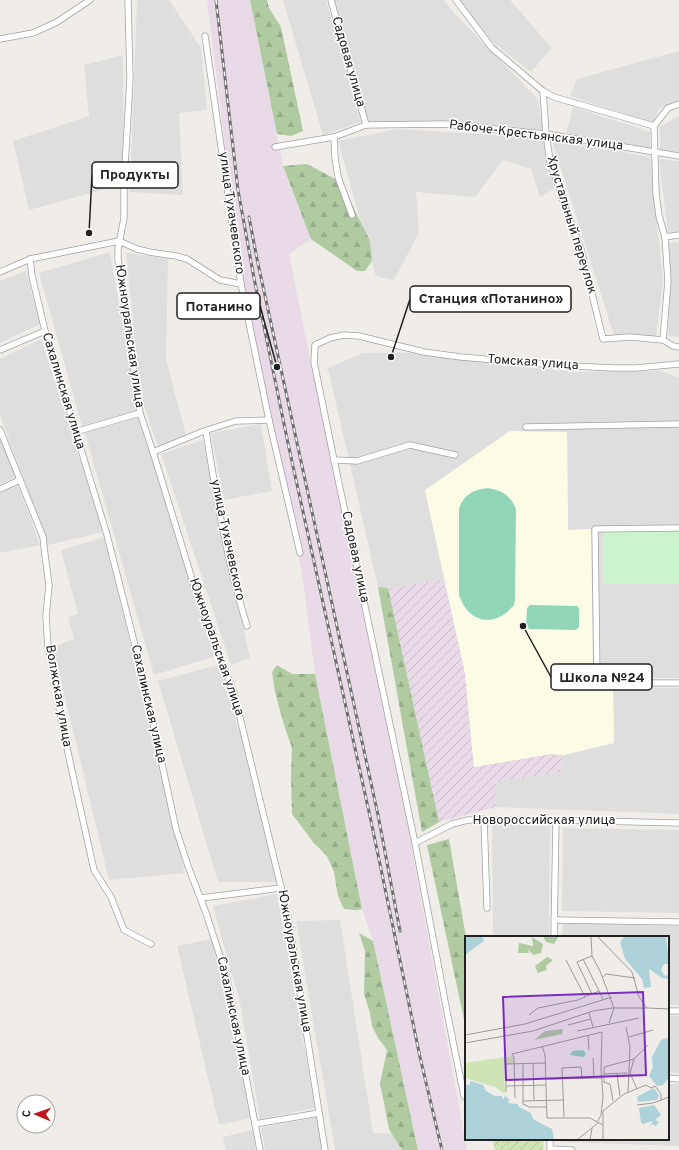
<svg xmlns="http://www.w3.org/2000/svg" width="679" height="1150" font-family="Overpass,sans-serif">
<style>
.residential{fill:#dfdede}
.industrial{fill:url(#industrial-furrows)}
.education{fill:#fcfbe6}
.railway{fill:#e8dbe7}
.forest{fill:url(#forest-firs)}
.park{fill:#cbf4cc}
.garden{fill:url(#garden-furrows)}
.pitch{fill:#90d6b7}
.lines{fill:none;stroke-linecap:round;stroke-linejoin:round}
.minor-casing{stroke:#a2a2a2;stroke-width:7}
.minor{stroke:#fff;stroke-width:5.5}
.rail-casing{stroke:#6f6f6f;stroke-width:3}
.rail{stroke:#fff;stroke-width:1.5;stroke-dasharray:4.5;stroke-linecap:butt}
.labels{text-anchor:middle;dominant-baseline:central;stroke-width:3;stroke-linejoin:round;paint-order:stroke}
.street-label{font-size:13px;fill:#212121;stroke:#fff}
.inset-road{fill:none;stroke:#9d9b99;stroke-width:1}
.view{fill:#7b2cbf;fill-opacity:0.15;stroke:#7b2cbf;stroke-width:2}
.inset-edge{fill:none;stroke:#212121;stroke-width:2}
.leader{fill:none;stroke:#212121;stroke-width:1.5}
.callout-dot{fill:#212121;stroke:#fff;stroke-width:1.5}
.callout{fill:#fff;stroke:#212121;stroke-width:1.5}
.callout-label{font-size:14px;text-anchor:middle;font-weight:bold;fill:#212121}
</style>
<defs>
<pattern id="industrial-furrows" width="10" height="10" patternUnits="userSpaceOnUse"><rect width="10" height="10" fill="#e8dbe7"/><path d="M-1 1l2-2M0 10L10 0M9 11l2-2" fill="none" stroke="#c7bcc6"/></pattern>
<pattern id="forest-firs" width="22" height="20" patternUnits="userSpaceOnUse"><rect width="22" height="20" fill="#b0cba2"/><path d="M5 1l3.5 6h-7zM16 11l3.5 6h-7z" fill="#97ae8b"/></pattern>
<pattern id="garden-furrows" width="10" height="10" patternUnits="userSpaceOnUse"><rect width="10" height="10" fill="#cfe4b4"/><path d="M-1 1l2-2M0 10L10 0M9 11l2-2" fill="none" stroke="#b1c39a"/></pattern>
</defs>
<rect width="100%" height="100%" fill="#f0ede9"/>
<g class="residential">
<polygon points="137,0 169,0 201,48 207,110 179,113 183,195 130,192"/>
<polygon points="283,0 326,0 361,122 323,135"/>
<polygon points="333,0 444,0 455,14 538,99 543,130 452,121 368,122"/>
<polygon points="459,0 510,0 552,48 531,72 490,40"/>
<polygon points="679,51 679,101 659,108 653,123 570,96 577,79"/>
<polygon points="123,55 124,184 29,210 13,141 89,116 84,65"/>
<polygon points="573,107 650,132 650,148 566,133"/>
<polygon points="679,116 679,152 660,150 660,127"/>
<polygon points="397,129 545,138 554,189 540,197 531,169 503,160 475,197 416,192 419,233 394,280 376,276 338,141"/>
<polygon points="552,140 650,157 663,280 656,337 614,335"/>
<polygon points="659,159 679,161 679,231 668,233"/>
<polygon points="679,242 679,337 668,336 669,243"/>
<polygon points="110,252 138,411 82,426 39,273"/>
<polygon points="126,253 168,259 166,360 186,435 158,446 141,397"/>
<polygon points="26,271 40,324 0,343 0,281"/>
<polygon points="41,339 103,532 48,545 0,415 0,359"/>
<polygon points="363,353 413,353 509,366 579,372 661,371 679,378 679,678 593,678 591,529 568,530 567,432 425,490 444,579 388,588 378,587 328,368"/>
<polygon points="139,417 216,656 154,675 85,433"/>
<polygon points="261,424 272,491 224,500 211,433"/>
<polygon points="0,434 17,477 0,484"/>
<polygon points="203,440 250,658 231,665 161,454"/>
<polygon points="18,485 40,545 0,553 0,493"/>
<polygon points="105,537 185,873 109,880 53,647 74,639 68,617 78,614 61,550"/>
<polygon points="218,665 246,752 277,882 218,882 158,681"/>
<polygon points="679,688 679,814 496,807 494,782 561,772 563,755 614,743 613,689"/>
<polygon points="492,824 550,826 549,937 493,937"/>
<polygon points="563,828 679,830 679,913 562,911"/>
<polygon points="277,894 315,1108 260,1119 240,1003 213,906"/>
<polygon points="340,920 373,1133 399,1134 402,1150 335,1150 296,921"/>
<polygon points="563,923 679,926 679,1005 668,1005 668,937 562,937"/>
<polygon points="212,939 251,1118 219,1125 177,946"/>
<polygon points="668,1016 679,1016 679,1073 668,1072"/>
<polygon points="668,1084 679,1084 679,1146 559,1142 559,1139 668,1139"/>
<polygon points="317,1117 323,1150 265,1150 261,1128"/>
<polygon points="252,1130 256,1150 226,1150 223,1137"/>
</g>
<polygon class="industrial" points="444,579 465,673 474,767 551,754 563,755 561,772 495,782 496,807 439,822 388,588"/>
<polygon class="education" points="510,431 567,432 568,530 591,529 593,687 613,689 614,743 563,755 551,754 474,767 465,673 425,490"/>
<polygon class="railway" points="207,0 250,0 284,170 311,239 289,254 311,363 393,745 467,1150 418,1150 373,941 362,909 315,674 302,573 250,317 235,230 232,202"/>
<g class="forest">
<polygon points="250,0 267,0 269,8 281,27 303,131 291,136 277,134"/>
<polygon points="307,164 341,182 370,241 372,261 365,271 357,271 311,239 283,166"/>
<polygon points="378,587 388,588 439,822 422,832"/>
<polygon points="277,665 292,674 315,674 362,909 356,910 344,909 338,896 334,872 327,856 313,842 292,814 291,774 292,748 284,725 275,692 272,672"/>
<polygon points="449,839 466,937 466,1029 427,845"/>
<polygon points="359,933 373,941 418,1150 402,1150 389,1129 380,1083 387,1050 378,1038 372,1026 370,1013 364,994 365,951"/>
</g>
<polygon class="park" points="679,531 679,584 603,584 603,532"/>
<polygon class="garden" points="492,1139 544,1139 543,1150 495,1150"/>
<g class="pitch">
<path d="M488,488c15,3 22,7 28,21l-1,86c0,3 0,7 -1,10 -1,1 -3,3 -4,4 -9,10 -22,14 -34,8 -9,-4 -14,-14 -17,-22v-86c5,-15 14,-19 29,-21z"/>
<polygon points="530,605 577,606 579,609 579,627 576,630 529,629 526,625 527,608"/>
</g>
<g class="lines">
<g class="minor-casing">
<g id="minor">
<polyline points="128,0 130,79 124,184 124,218 118,249 118,260 140,413 153,452 192,579 221,659 234,693 288,916 325,1150"/>
<polyline points="331,0 366,125"/>
<polyline points="456,0 492,48 543,91 554,97 654,126 668,108 679,104"/>
<polyline points="205,36 241,284 269,420 300,553"/>
<polyline points="0,39 33,33 57,22 90,0"/>
<polyline points="543,91 546,134 550,161 565,207 581,249 603,339 630,337 663,340 673,346 679,347"/>
<polyline points="654,126 656,193 659,216 665,237 668,281 663,340"/>
<polyline points="334,137 335,158 338,177 352,215"/>
<polyline points="275,147 334,137 366,125 444,124 546,134 679,156"/>
<polyline points="665,237 679,235"/>
<polyline points="119,241 137,249 149,252 176,256 187,259 220,280 241,284"/>
<polyline points="30,259 32,276 45,331 107,535 144,681 176,829 188,866 206,913 227,978 260,1150"/>
<polyline points="0,272 30,259 119,241"/>
<polyline points="0,350 45,331"/>
<polyline points="526,427 679,424"/>
<polyline points="0,430 43,537 45,555 49,585 46,616 48,647 56,678 60,715 72,771 94,870 111,897 124,930 151,944"/>
<path d="M206,431c10,65 21,131 41,195"/>
<polyline points="75,432 140,413"/>
<polyline points="153,452 204,431 236,421 269,420"/>
<polyline points="334,460 357,461 410,445 455,455"/>
<polyline points="0,489 20,480"/>
<polyline points="679,528 595,529 597,683 679,683"/>
<polyline points="484,819 487,908"/>
<polyline points="415,843 452,824 468,820 556,820 679,823"/>
<polyline points="201,898 281,888"/>
<polyline points="554,920 679,922"/>
<polyline points="554,937 556,820"/>
<polyline points="668,1011 679,1011"/>
<polyline points="668,1078 679,1079"/>
<polyline points="466,1095 464,1096 449,1022 415,843 334,460 314,362 315,345 330,338 344,335 359,336 424,352 461,357 554,365 613,368 636,368 679,364"/>
<polyline points="255,1124 319,1113"/>
<polyline points="550,1139 550,1149 572,1150"/>
</g>
</g>
<use href="#minor" class="minor"/>
<g class="rail-casing">
<g id="rail">
<polyline points="216,0 238,190 254,278 289,448 371,821 420,1057 442,1150"/>
<polyline points="249,217 257,259 378,815 400,931"/>
</g>
</g>
<use href="#rail" class="rail"/>
</g>
<g class="labels">
<g class="street-label">
<text transform="translate(348 62) rotate(74)">Садовая улица</text>
<text transform="translate(536 136) rotate(7)">Рабоче-Крестьянская улица</text>
<text transform="translate(231 213) rotate(82)">улица Тухачевского</text>
<text transform="translate(571 225) rotate(73)">Хрустальный переулок</text>
<text transform="translate(129 336) rotate(82)">Южноуральская улица</text>
<text transform="translate(533 363) rotate(4)">Томская улица</text>
<text transform="translate(63 391) rotate(73)">Сахалинская улица</text>
<text transform="translate(227 540) rotate(78)">улица Тухачевского</text>
<text transform="translate(355 557) rotate(78)">Садовая улица</text>
<text transform="translate(216 647) rotate(71)">Южноуральская улица</text>
<text transform="translate(58 696) rotate(80)">Волжская улица</text>
<text transform="translate(148 704) rotate(77)">Сахалинская улица</text>
<text x="544" y="821">Новороссийская улица</text>
<text transform="translate(294 961) rotate(80)">Южноуральская улица</text>
<text transform="translate(233 1016) rotate(78)">Сахалинская улица</text>
</g>
</g>
<g transform="translate(465 936)">
<rect width="204" height="204" fill="#f0ede9"/>
<path d="M78,0h16l-5,8 -8,-2zM67,1l11,7 -2,9 -8,2 -5,-6 1,4h-11l1,-10 14,3zM82,21l6,3 -7,6 1,4 -9,3 -3,-7zM98,93l-1,5 -28,6 11,-9z" fill="#b0cba2"/>
<path d="M47,120l2,8h-10l1,30 -10,-7 -30,-9v-15z" fill="#cfe4b4"/>
<path d="M118,114l3,4 -3,3 -13,-2 3,-4z" fill="#90d6b7"/>
<path d="M0,0h17l2,5 -19,14zM160,0h41l3,28h-5l-3,6 4,6 4,-1v4l-7,-1 -13,-9 2,18 -7,1 -2,-9 -17,-20 -5,-17zM202,102l2,3v37l-6,7 -6,1 -8,-10 4,-9 -1,-10 9,-17zM6,145l12,4 3,6 9,5h7l1,4 2,-4 4,3 -1,4 10,1 1,3 12,6 2,6 19,10 2,10 -89,1v-56l4,1zM189,152l5,8 -2,4 -19,2 -1,-5zM189,169l7,10 -6,5 4,2 -3,4 -4,-2 -4,4 5,-7 -10,3 -2,-1 -2,-15z" fill="#aed2d9"/>
<path class="inset-road" d="M126,0l1,20 8,15 14,37 -5,15M132,0l35,36 7,25 8,11 22,1M118,23l20,40M101,24l19,37M138,41l3,-3 29,4M127,58l-15,-32 15,-6M124,77l4,14M64,79l9,-7 40,-8 21,-9M103,89l23,-6M161,91l4,20 -2,45M112,95l62,-13M0,99l60,-11 87,-27M123,99l1,15M164,101l24,-7M0,107l68,-12 60,-20 19,-3h35M77,110l3,9 2,63h43l13,7v15M128,122l1,20M58,128v40l6,3h17M68,128l1,36M139,138l23,-1M152,138l3,22M81,143l56,-1M41,150l40,-1M172,153l-7,-16 4,-14 14,-14M41,156v-28l40,-1M50,162l-1,-40 -2,-4 90,-22 -1,37 2,28 -2,18 -3,6M58,165l41,-1M148,165l-3,-17 -6,-2v-15l30,-8M172,169l16,-2 16,-6M99,181l-2,-49 19,-1 1,11M138,189v-14l21,-17 22,-9 5,3 4,-2 6,8v7M112,204l22,-18M125,204l2,-12"/>
<path class="view" d="M178,56l3,83 -140,5 -3,-83z"/>
<rect width="204" height="204" class="inset-edge"/>
</g>
<path class="leader" d="M89 233L92 175M391 357L410 299M277 367L260 306M523 626L551 677"/>
<g class="callout-dot">
<circle cx="89" cy="233" r="4"/>
<circle cx="391" cy="357" r="4"/>
<circle cx="277" cy="367" r="4"/>
<circle cx="523" cy="626" r="4"/>
</g>
<g class="callout">
<rect x="92" y="162" width="86" height="26" rx="4"/>
<rect x="410" y="286" width="161" height="26" rx="4"/>
<rect x="177" y="293" width="83" height="26" rx="4"/>
<rect x="551" y="664" width="101" height="26" rx="4"/>
</g>
<g class="callout-label">
<text x="135" y="179">Продукты</text>
<text x="491" y="303">Станция «Потанино»</text>
<text x="219" y="311">Потанино</text>
<text x="602" y="682">Школа №24</text>
</g>
<g transform="translate(36 1114) rotate(272)"><circle r="19" fill="#ffffff" stroke="#a6a6a6"/>
<path d="M0-3L7 15L0 10L-7 15Z" fill="#bc161f"/>
<text y="-6" font-size="11" font-weight="bold" text-anchor="middle" fill="#212121">С</text>
</g>
</svg>
